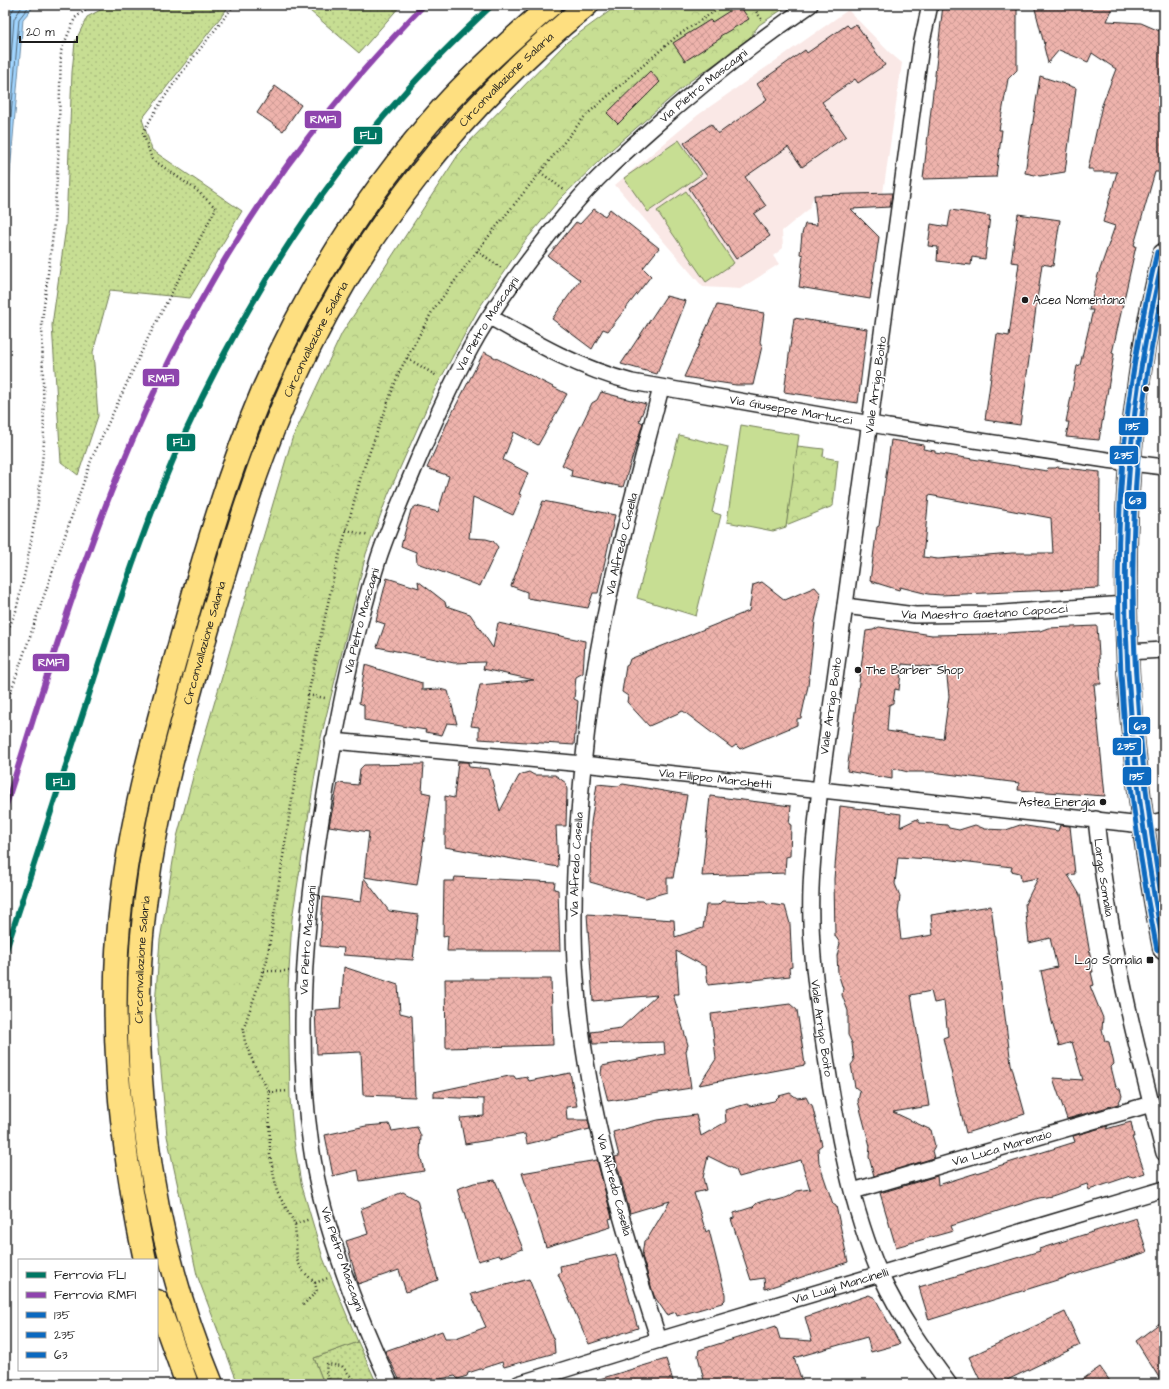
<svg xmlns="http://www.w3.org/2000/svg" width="1169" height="1389" font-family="'Architects Daughter',sans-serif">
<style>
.built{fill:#fae8e6}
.grass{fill:url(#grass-dots);stroke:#727d58}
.forest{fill:url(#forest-crowns);stroke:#727d58}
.pitch{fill:#c7de93;stroke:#727d58}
.water{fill:#a0d4fe;stroke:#6b8aa4}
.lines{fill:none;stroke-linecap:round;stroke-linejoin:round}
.shore{stroke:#516676;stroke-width:1}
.building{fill:url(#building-cross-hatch);stroke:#1c1c1c;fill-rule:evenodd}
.street-casing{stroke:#1c1c1c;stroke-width:18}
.secondary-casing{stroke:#1c1c1c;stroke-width:24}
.highway-casing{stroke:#1c1c1c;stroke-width:25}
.path{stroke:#1c1c1c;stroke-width:2.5;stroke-dasharray:1 3;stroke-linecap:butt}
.street{stroke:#fff;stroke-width:15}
.secondary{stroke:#fff;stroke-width:21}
.highway{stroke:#fedf80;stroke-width:22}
.bus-1-casing{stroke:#fff;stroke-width:8}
.bus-2-casing{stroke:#fff;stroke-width:8}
.bus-3-casing{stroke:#fff;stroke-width:8}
.bus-1{stroke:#0c69bf;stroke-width:5}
.bus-2{stroke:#0c69bf;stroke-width:5}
.bus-3{stroke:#0c69bf;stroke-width:5}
.rail-1-casing{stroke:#fff;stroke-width:9}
.rail-2-casing{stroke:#fff;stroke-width:9}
.rail-1{stroke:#007663;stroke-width:6}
.rail-2{stroke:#8e44ad;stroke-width:6}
.poi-dot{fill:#1c1c1c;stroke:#fff;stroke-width:1.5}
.labels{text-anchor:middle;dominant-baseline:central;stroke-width:3;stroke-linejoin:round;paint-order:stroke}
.street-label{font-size:12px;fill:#1c1c1c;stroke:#fff}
.poi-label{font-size:12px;fill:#1c1c1c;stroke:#fff;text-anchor:start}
.line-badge{stroke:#fff;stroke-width:1.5}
.badge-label{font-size:11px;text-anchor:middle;font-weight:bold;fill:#fff}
</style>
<defs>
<pattern id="grass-dots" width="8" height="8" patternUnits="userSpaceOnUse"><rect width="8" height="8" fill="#c7de93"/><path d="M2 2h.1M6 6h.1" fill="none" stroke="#aabe7e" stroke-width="1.8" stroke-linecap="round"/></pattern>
<pattern id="forest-crowns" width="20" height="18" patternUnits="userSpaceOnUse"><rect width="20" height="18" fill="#c7de93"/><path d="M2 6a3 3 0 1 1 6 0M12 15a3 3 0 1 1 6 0" fill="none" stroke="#aabe7e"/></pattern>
<pattern id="building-cross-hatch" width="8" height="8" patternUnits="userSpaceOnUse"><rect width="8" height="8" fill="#eeb3ac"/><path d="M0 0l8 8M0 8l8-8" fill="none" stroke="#cc9993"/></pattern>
</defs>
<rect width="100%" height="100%" fill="#fff"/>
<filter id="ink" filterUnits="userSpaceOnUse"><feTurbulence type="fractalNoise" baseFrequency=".025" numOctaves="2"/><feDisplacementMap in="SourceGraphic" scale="8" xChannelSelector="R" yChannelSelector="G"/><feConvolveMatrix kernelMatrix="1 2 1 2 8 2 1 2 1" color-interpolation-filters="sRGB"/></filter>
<g filter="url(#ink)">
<polygon class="built" points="848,10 889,52 902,63 883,193 814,195 809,209 782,231 783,248 773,256 779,264 740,289 703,287 615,185 698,115"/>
<g class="grass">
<polygon points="110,5 230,5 142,119 152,150 242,211 190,298 110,290 93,352 98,416 78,475 61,462 52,325 66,227 72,72 75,42 87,17"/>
<polygon points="303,5 401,5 359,53"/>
<polygon points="358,1342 377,1384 324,1384 314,1358"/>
</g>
<g class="forest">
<polygon points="618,5 789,5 759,25 746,43 690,81 604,156 560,199 525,241 479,308 435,389 388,495 366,554 321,737 292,919 288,989 290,1099 294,1141 301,1183 323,1258 358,1342 314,1358 324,1384 238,1384 197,1275 167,1136 155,1005 160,940 177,837 197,762 292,439 342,333 462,149 567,42"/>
<polygon points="797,446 824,449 823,457 838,460 833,506 786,525"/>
</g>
<g class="pitch">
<polygon points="679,140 702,174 648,212 624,178"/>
<polygon points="686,191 734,263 706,282 657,211"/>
<polygon points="741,425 799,435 786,527 773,531 727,522"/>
<polygon points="679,435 728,447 712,512 721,515 696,616 637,598"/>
</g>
<polygon class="water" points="5,5 35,5 23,19 5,232"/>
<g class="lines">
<g class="shore">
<polyline points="5,62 9,16 16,5"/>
<polyline points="5,136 14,19 23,5"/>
<polyline points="5,190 19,19 30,5"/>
</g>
</g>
<g class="building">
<polygon points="739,5 749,19 720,36 721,38 685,61 673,43 710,20 712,22"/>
<polygon points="943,5 1017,5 1017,70 1008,79 999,130 1002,130 996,177 923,179"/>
<polygon points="1034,5 1114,5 1107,21 1141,23 1164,33 1164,160 1161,172 1155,172 1134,245 1136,246 1112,353 1114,354 1099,440 1066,437 1069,422 1066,422 1077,366 1080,365 1093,310 1089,310 1098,275 1115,226 1103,222 1117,172 1093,172 1093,169 1088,169 1102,105 1116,69 1092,53 1088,62 1059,50 1048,63 1044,47 1045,42 1044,44"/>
<polygon points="856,24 885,65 858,83 855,79 822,102 846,136 802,167 788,147 745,177 766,206 754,214 770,236 736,259 689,188 707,176 684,143 711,124 718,134 767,99 757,84 805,50 807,53 847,25 850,28"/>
<polygon points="650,71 660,82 618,124 607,113"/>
<polygon points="1040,76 1076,88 1065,172 1040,176 1025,173"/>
<polygon points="275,86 301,105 283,131 257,113"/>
<polygon points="892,193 890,207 851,209 879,237 870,299 799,287 803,255 800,254 802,234 805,224 817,225 814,195"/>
<polygon points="594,209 605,216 610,209 659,248 643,268 651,276 608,331 603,329 592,349 552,319 580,280 548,256 576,222 580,224"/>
<polygon points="951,210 990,216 985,259 972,257 971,265 937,261 938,247 928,246 931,224 948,227"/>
<polygon points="1018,214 1060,220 1053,266 1042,264 1020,425 985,420 997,334 1009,336 1019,263 1011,262"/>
<polygon points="666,296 686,301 657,374 621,364"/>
<polygon points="717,305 764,313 760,342 762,346 753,385 736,385 684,377"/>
<polygon points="794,318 867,329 858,403 784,392"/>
<polygon points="484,352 567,394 538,445 514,432 503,460 528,473 519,494 522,495 513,515 473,497 469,538 486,539 493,541 498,547 480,586 417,563 416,552 401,546 411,510 416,506 438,512 449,476 427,468 449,419"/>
<polygon points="601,392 646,404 639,421 643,423 623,487 571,476 572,470 562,465 592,403 597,400"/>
<path d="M891,440l33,5 -1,4 12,2v2l112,18 1,-3h8l1,-1 43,5 -1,116 -158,7 -13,-1 -28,-7 -1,3 -29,-9 7,-54 2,-1zM929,495l122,23 2,35h-41l-74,6 -15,-2z"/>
<polygon points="543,501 615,515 598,593 593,593 588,608 527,598 527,592 511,586"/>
<polygon points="387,578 419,588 418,581 445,602 446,606 470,614 493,648 498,623 585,641 583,673 576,677 574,699 578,701 574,745 479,739 479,727 471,726 480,685 534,680 483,669 485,662 454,663 377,647 385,624 376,621"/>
<polygon points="762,582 785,600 815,587 821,594 815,621 808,686 801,718 797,719 797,725 740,749 736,745 732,748 683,711 649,726 627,702 628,696 622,692 626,666 628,665 630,659 749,611 753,585"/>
<path d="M1097,626l4,58h-7l11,112 -87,-6 1,-7 -87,-11h-24l-16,-4v11l-45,-8 19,-140 7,-1 6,-3 53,8 57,-1 51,-3 8,-3zM902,664l44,4 3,28 -6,43 -56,-8 2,-26 4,-2 2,-14 4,1z"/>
<polygon points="365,665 422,683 422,690 439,689 448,691 457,724 447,723 442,735 425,732 426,730 364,720 364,705 359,703"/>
<polygon points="458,762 468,762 469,767 489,769 500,811 519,776 522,774 529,772 534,775 555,775 566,783 567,790 566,826 556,826 558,867 445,847 445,796 454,798"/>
<polygon points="424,764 422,792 431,794 417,885 364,877 369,832 329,826 338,783 358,785 360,769 364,765"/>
<polygon points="597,784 618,786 623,784 687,795 673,878 667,878 667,892 646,898 590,882 591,823"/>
<polygon points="710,796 791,806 789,824 791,825 790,856 786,857 785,873 702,876"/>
<polygon points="840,806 901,814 900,827 917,819 920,823 947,825 949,828 959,830 975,825 985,829 1006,830 1020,825 1058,831 1060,825 1070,826 1075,874 1068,875 1080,895 1093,972 1091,972 1094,985 1090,986 1103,1018 1102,1029 1105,1041 1109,1042 1114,1064 1111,1067 1116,1087 1120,1089 1122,1096 1118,1104 1067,1119 1053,1078 1083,1080 1072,1042 1059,1046 1052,1022 1041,971 1057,967 1050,938 1029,943 1025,904 1038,878 1021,881 1020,873 1011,871 1012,867 944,859 944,860 898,857 895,884 900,896 898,913 901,940 933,935 931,915 991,906 1011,1064 1025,1114 966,1133 943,1038 948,1036 944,1001 934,1003 931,991 911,995 929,1106 893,1112 931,1130 935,1146 932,1151 934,1158 874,1176 869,1157 870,1146 858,1101 860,1091 855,1087 851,1065 854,1061 852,1043 848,1035 848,1011 842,995 843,989 838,973 837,956 840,943 835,936 834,879"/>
<polygon points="455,877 555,882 554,889 558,890 560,951 447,951 448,936 443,937 444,881 454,881"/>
<polygon points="364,878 389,911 418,915 413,960 343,955 344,948 320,946 323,897 361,902"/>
<polygon points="722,901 765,902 767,904 785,906 790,924 792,967 789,968 790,976 708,985 706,967 676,951 679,994 673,994 688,1045 686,1051 691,1088 608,1101 601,1074 602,1066 665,1054 664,1042 593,1044 591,1032 621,1028 657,995 593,1001 587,914 674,920 675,937 703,928 706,905 718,905"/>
<polygon points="344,967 398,985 400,1013 412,1016 415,1097 363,1095 361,1052 317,1054 315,1010 341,1008"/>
<polygon points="445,979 551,979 553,1045 446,1048"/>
<polygon points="790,1004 797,1010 805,1065 699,1085 716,1059 711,1014"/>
<polygon points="570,1073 577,1106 566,1107 567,1120 588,1120 590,1129 527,1144 525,1134 465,1144 460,1118 484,1116 484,1099 434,1097 434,1092 509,1076 514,1076 516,1079 527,1077 529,1081"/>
<polygon points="790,1093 797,1098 806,1097 809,1103 812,1105 822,1145 818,1148 819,1163 833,1204 836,1206 848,1262 765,1289 764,1278 751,1280 731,1219 734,1218 734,1213 753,1207 757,1203 770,1199 773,1201 788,1197 797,1191 810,1189 801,1160 739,1177 736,1170 708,1156 703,1178 706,1190 694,1193 706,1232 709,1230 725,1294 725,1300 722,1303 677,1316 676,1312 667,1315 654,1296 642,1256 644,1241 648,1238 670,1201 630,1213 615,1157 619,1156 613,1132 658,1120 696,1115 701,1136 726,1122 725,1110 747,1104 750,1106 774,1101 779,1096"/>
<polygon points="1131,1122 1134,1137 1132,1137 1145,1173 1133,1177 1130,1176 1089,1190 1087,1184 1052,1196 1039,1198 951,1226 953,1231 896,1247 880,1193 937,1176 938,1185 1075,1142 1073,1136 1108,1126 1106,1129"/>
<polygon points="389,1124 392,1131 417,1127 421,1136 420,1154 424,1171 360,1181 358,1170 333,1176 325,1135 366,1126"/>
<polygon points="597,1160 612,1218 609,1219 611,1227 546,1247 522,1173"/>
<polygon points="495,1180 523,1249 500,1257 499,1255 478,1261 457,1189 474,1183"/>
<polygon points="403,1192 417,1200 438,1280 406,1292 399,1270 358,1284 346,1241 368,1234 361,1209"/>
<polygon points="1136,1218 1147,1252 929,1320 919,1287 1040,1251 1039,1249"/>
<polygon points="616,1254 638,1328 589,1344 558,1274 561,1272 560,1266"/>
<polygon points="529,1279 554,1341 555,1353 504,1367 502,1362 468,1373 467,1376 458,1379 455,1376 430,1381 427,1379 414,1381 412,1378 401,1383 385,1351 442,1331 445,1338 456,1338 486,1327 471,1294"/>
<polygon points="869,1295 875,1298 900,1344 871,1352 867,1337 794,1358 803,1384 705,1384 698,1356 699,1350 776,1326 780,1339 812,1341 805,1317"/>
<polygon points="1065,1312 1080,1345 999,1384 982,1384 969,1357"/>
<polygon points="1164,1320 1164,1384 1163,1384 1136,1341"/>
<polygon points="666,1359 674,1384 596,1384 596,1380"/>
<polygon points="1100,1367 1112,1384 1076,1384"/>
</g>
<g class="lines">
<g class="street-casing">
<g id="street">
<path id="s1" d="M930,5l-9,41 -101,743c-4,34 -8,67 -9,100 -2,54 6,109 14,162 11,73 26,158 56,225 18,39 43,74 68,108"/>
<path id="s2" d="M490,317c47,27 88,51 142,65l256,45 219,33 57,7"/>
<path id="s3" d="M845,606l70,9 73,-1 137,-10"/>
<polyline points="1127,652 1164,650"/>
<path id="s4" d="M333,741l250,23 559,61 22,-5"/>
<path id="s5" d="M1096,819c12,114 39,224 68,334"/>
<path id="s6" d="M853,1191l298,-87"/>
<path id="s7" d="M659,1340c-38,-117 -74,-238 -83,-361 -4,-55 -2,-111 3,-166 4,-52 9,-103 18,-155 16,-91 41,-181 64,-270"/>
<path id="s8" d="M390,1384c-34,-73 -68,-158 -79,-238 -15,-103 -7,-210 8,-313 14,-93 31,-186 60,-276 10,-30 23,-59 35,-88 19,-45 39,-91 64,-134 27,-45 60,-88 93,-127 23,-28 51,-53 78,-77 51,-46 104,-87 161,-126"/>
<path id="s9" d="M518,1384l141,-44 505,-151"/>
</g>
</g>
<g class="secondary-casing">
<path id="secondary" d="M1164,254c-38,147 -44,297 -34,448 7,83 17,165 34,247"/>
</g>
<g class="highway-casing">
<g id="highway">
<path d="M145,1260c-26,-120 -38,-242 -23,-364 11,-88 35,-172 59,-257 23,-84 48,-169 82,-249 45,-104 107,-201 182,-285 33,-36 69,-68 106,-100"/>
<polyline points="157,1301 187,1384"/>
<path id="s10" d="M212,1384c-67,-162 -89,-343 -62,-516 12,-78 34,-153 55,-229 25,-85 50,-171 86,-252 66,-150 169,-279 296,-382"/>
</g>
</g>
<g class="path">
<polyline points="752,5 762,20"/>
<polyline points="540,172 564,190"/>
<polyline points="477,251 503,269"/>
<polyline points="407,358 437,376"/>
<polyline points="346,530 369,536"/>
<polyline points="5,637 16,611 27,563 38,503 44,442 42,321 53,234 58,162 61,51 75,18 91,5"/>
<polyline points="308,695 325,698"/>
<path d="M5,708l87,-250 56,-120 68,-130 -21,-19 -43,-30 -9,-26c24,-46 60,-86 91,-128"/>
<polyline points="264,971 289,971"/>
<polyline points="269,1092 289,1091"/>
<polyline points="295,1224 310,1219"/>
<polyline points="315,1283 328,1278"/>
<polyline points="303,1305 317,1291 315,1283 302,1270 297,1260 295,1224 277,1192 270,1155 269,1092 254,1064 245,1042 243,1030 267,960 308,695 335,571 362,473 399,372 433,310 477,251 585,116 677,36 724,5"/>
<polyline points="330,1384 326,1371 327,1364 342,1366 357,1384"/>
</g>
<use href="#street" class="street"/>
<use href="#secondary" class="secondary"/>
<use href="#highway" class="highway"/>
<g class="bus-1-casing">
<path id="bus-1" d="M1164,254c-13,55 -24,110 -30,166 -20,176 -4,356 30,529"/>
</g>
<g class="bus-2-casing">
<path id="bus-2" d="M1157,950c-34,-173 -50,-354 -30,-531 6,-56 17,-111 30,-167"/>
</g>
<g class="bus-3-casing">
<path id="bus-3" d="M1164,285c-47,205 -36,421 0,627"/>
</g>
<use href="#bus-1" class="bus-1"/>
<use href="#bus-2" class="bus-2"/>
<use href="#bus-3" class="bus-3"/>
<g class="rail-1-casing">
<path id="rail-1" d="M5,953c30,-91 59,-182 89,-274 27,-82 54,-165 90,-244 56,-121 127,-238 216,-337 29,-33 60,-63 92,-93"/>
</g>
<g class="rail-2-casing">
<path id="rail-2" d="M5,808c36,-112 69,-226 114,-336 53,-129 123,-256 213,-364 29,-36 60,-70 92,-103"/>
</g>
<use href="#rail-1" class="rail-1"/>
<use href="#rail-2" class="rail-2"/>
</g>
</g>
<g class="poi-dot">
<circle cx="1025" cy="300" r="4"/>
<circle cx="1146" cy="389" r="3.5"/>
<circle cx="858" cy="670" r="4"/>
<circle cx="1103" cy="802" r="4"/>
<rect x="1146" y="956" width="8" height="8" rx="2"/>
</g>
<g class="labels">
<g class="street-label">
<text stroke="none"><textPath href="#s10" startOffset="1406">Circonvallazione Salaria</textPath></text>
<text stroke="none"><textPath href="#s8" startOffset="1430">Via Pietro Mascagni</textPath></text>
<text stroke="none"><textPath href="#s8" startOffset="1106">Via Pietro Mascagni</textPath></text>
<text stroke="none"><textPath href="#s10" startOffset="1082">Circonvallazione Salaria</textPath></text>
<text transform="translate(876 385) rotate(-82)">Viale Arrigo Boito</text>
<text stroke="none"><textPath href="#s2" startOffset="318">Via Giuseppe Martucci</textPath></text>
<text stroke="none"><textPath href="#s7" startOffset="810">Via Alfredo Casella</textPath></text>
<text stroke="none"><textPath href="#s3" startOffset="140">Via Maestro Gaetano Capocci</textPath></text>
<text stroke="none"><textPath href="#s8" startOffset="782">Via Pietro Mascagni</textPath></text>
<text stroke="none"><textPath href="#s10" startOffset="758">Circonvallazione Salaria</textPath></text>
<text transform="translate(831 706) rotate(-82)">Viale Arrigo Boito</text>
<text stroke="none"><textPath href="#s4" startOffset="384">Via Filippo Marchetti</textPath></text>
<text stroke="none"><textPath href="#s7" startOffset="486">Via Alfredo Casella</textPath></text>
<text stroke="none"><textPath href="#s5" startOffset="59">Largo Somalia</textPath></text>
<text stroke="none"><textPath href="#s8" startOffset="458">Via Pietro Mascagni</textPath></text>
<text stroke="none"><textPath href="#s10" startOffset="434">Circonvallazione Salaria</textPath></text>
<text stroke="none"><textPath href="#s1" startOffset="1032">Viale Arrigo Boito</textPath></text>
<text stroke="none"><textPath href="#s6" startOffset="155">Via Luca Marenzio</textPath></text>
<text transform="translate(614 1185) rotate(75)">Via Alfredo Casella</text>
<text transform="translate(342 1259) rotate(71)">Via Pietro Mascagni</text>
<text stroke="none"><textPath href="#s9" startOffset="337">Via Luigi Mancinelli</textPath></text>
</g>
<g class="poi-label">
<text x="1033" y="300">Acea Nomentana</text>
<text x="866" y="670">The Barber Shop</text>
<text x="1095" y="802" text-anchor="end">Astea Energia</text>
<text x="1142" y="960" text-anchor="end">L.go Somalia</text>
</g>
</g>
<g class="line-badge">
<rect x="304" y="110" width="38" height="19" rx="4" fill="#8e44ad"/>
<rect x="353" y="126" width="30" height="19" rx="4" fill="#007663"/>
<rect x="142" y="368" width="38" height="19" rx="4" fill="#8e44ad"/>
<rect x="1118" y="417" width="31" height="19" rx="4" fill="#0c69bf"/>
<rect x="166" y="433" width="30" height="19" rx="4" fill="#007663"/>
<rect x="1109" y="445" width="30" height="20" rx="4" fill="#0c69bf"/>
<rect x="1124" y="491" width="23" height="19" rx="4" fill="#0c69bf"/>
<rect x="32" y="653" width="38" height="19" rx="4" fill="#8e44ad"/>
<rect x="1128" y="716" width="23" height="19" rx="4" fill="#0c69bf"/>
<rect x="1112" y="737" width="30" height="19" rx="4" fill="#0c69bf"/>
<rect x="1122" y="766" width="30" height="20" rx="4" fill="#0c69bf"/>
<rect x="45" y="772" width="31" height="19" rx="4" fill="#007663"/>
</g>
<g class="badge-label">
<text x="323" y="123">RMFI</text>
<text x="368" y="139">FL1</text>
<text x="161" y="382">RMFI</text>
<text x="1133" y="430">135</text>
<text x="181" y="446">FL1</text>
<text x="1124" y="459">235</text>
<text x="1135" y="504">63</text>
<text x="51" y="666">RMFI</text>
<text x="1140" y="730">63</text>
<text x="1127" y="750">235</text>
<text x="1137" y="780">135</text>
<text x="61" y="786">FL1</text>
</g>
<rect width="1169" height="1389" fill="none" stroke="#fff" stroke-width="20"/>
<rect x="10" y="10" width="1149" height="1369" fill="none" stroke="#1c1c1c" stroke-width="1.5" filter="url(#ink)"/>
<rect x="18" y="1259" width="140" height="112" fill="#ffffff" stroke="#a4a4a4"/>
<rect x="26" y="1272" width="20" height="6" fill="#007663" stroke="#a4a4a4"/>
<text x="54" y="1279" font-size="12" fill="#1c1c1c">Ferrovia FL1</text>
<rect x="26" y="1292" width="20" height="6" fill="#8e44ad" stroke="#a4a4a4"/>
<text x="54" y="1299" font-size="12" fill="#1c1c1c">Ferrovia RMFI</text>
<rect x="26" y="1312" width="20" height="6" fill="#0c69bf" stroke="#a4a4a4"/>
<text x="54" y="1319" font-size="12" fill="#1c1c1c">135</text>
<rect x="26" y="1332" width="20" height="6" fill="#0c69bf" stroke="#a4a4a4"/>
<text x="54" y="1339" font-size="12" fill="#1c1c1c">235</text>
<rect x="26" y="1352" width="20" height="6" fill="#0c69bf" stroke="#a4a4a4"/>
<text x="54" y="1359" font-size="12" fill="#1c1c1c">63</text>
<path d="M20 36v6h57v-6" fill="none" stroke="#1c1c1c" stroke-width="2"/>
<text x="26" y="36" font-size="12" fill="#1c1c1c" stroke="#ffffff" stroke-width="3" paint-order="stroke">20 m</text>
</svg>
